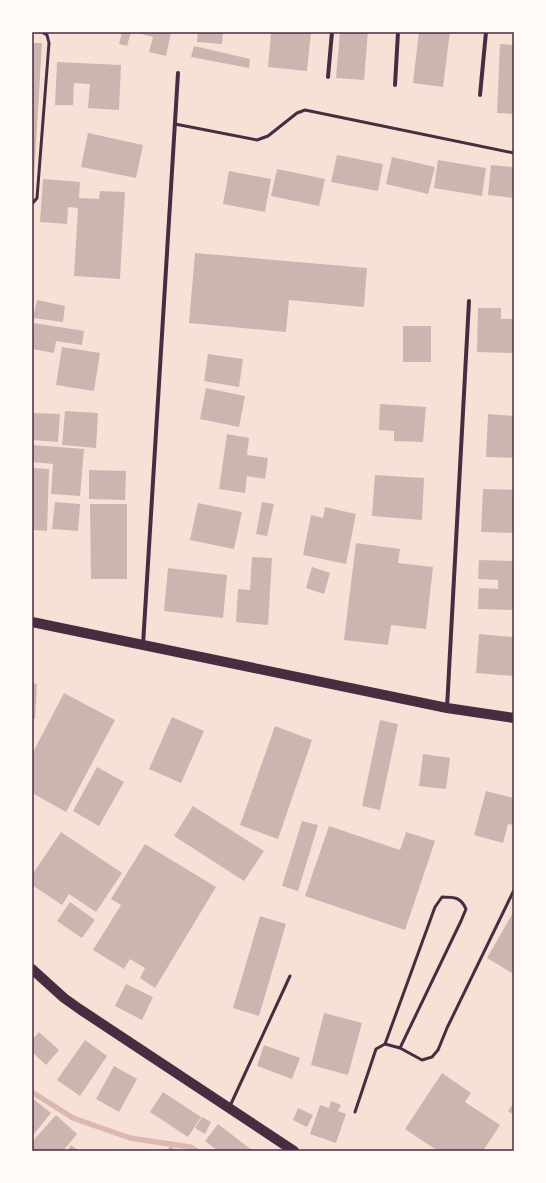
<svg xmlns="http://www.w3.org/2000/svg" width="546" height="1183" font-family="Montserrat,sans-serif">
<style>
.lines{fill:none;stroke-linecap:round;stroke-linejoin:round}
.stream{stroke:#dcb8b0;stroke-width:5.5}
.building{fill:#ccb4b1}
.service{stroke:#4a2c40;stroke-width:3}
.minor{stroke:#4a2c40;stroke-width:4}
.primary{stroke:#4a2c40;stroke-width:10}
.neatline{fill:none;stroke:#4a2c40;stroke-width:1.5}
</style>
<rect width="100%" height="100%" fill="#f7e1d7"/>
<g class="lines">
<polyline class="stream" points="32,1092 73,1118 130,1138 190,1147 197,1151"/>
</g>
<g class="building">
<polygon points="122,32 131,32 127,46 119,44"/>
<polygon points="135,32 171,32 166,56 149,52 153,37"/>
<polygon points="198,32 223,32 222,44 197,42"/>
<polygon points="271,32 311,32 307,71 268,67"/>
<polygon points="340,32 368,32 364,80 336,78"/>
<polygon points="419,32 450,32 443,87 413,83"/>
<polygon points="32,43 42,43 33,194 32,194"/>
<polygon points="500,44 514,45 514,114 497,113"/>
<polygon points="194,46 250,59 249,68 191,57"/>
<polygon points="57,62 121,65 119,110 88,108 90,84 74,83 73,105 55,105"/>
<polygon points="88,133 143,145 136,178 81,167"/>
<polygon points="337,155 383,164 378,191 331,182"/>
<polygon points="392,157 435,167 428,194 386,184"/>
<polygon points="438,160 486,168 482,196 434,188"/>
<polygon points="491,165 514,167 514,198 488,195"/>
<polygon points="277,169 325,179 319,206 271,196"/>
<polygon points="229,171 271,179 265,212 223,204"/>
<polygon points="43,179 80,182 79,198 99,199 100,191 125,192 120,279 74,276 78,208 68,207 67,224 40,222"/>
<polygon points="195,253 367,268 364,307 289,300 286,332 189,323"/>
<polygon points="37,300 65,306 63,322 33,318"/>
<polygon points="478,308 501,308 501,319 514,319 514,353 477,352"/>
<polygon points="34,323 84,331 82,345 56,341 54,353 32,349"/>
<rect x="403" y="326" width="28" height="36"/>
<polygon points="62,347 100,353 94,391 56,385"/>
<polygon points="208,354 243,359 239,387 204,381"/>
<polygon points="206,388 245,396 239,427 200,419"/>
<polygon points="380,404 426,407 423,442 394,441 394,431 379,430"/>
<polygon points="65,411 98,413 96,448 62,445"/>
<polygon points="32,413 60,414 58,442 32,440"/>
<polygon points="488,414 514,416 514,458 486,457"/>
<polygon points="227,434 249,438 247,455 268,458 265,479 247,476 245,493 219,489"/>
<polygon points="32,445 84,449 80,496 51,494 53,464 32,462"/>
<polygon points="32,468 49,469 47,531 32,530"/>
<polygon points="89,470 126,471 125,500 89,499"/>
<polygon points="375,475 424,478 422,520 372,516"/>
<polygon points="483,489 514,490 514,533 481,532"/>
<polygon points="55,502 80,504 78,531 52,529"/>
<polygon points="262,502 274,504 267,536 256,534"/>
<polygon points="198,503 242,512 234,549 190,540"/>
<polygon points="90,504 127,504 127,579 91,579"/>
<polygon points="325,507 356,514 346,564 303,555 311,515 323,518"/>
<polygon points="356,543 400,549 398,563 433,567 426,629 391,625 388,645 344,640"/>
<polygon points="252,557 272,558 268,625 236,622 238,589 250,590"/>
<polygon points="479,560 514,561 514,610 478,609 479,588 498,589 498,580 478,579"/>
<polygon points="312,567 330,573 324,594 306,588"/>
<polygon points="168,568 227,575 223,618 164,611"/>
<polygon points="479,634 514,637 514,676 476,673"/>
<polygon points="32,683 37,684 35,719 32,719"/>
<polygon points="64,693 115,720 66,812 32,793 32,754"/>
<polygon points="172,717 204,731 181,783 149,769"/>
<polygon points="380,720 398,724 380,810 362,806"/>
<polygon points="275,726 312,740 278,839 240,825"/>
<polygon points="423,754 450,758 446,789 419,786"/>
<polygon points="97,767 124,782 99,826 73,811"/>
<polygon points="486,791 514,798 514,825 508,824 503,843 474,835"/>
<polygon points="193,806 264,851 244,881 174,836"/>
<polygon points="302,821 318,825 298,891 282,886"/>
<polygon points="329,826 400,850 406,832 435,841 405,930 305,896"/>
<polygon points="61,832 122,873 96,912 69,894 62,905 32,885 32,875"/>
<polygon points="145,844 216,887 155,988 140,978 145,968 130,959 124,969 93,950 121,905 111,899"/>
<polygon points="70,902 95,920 82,938 57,921"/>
<polygon points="514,911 514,974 487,958"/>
<polygon points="260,916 286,924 259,1016 233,1008"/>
<polygon points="126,984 153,997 142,1020 115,1006"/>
<polygon points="324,1013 362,1023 348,1075 311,1065"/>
<polygon points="39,1032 59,1050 46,1065 32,1052 32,1040"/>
<polygon points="85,1040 107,1056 80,1096 57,1080"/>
<polygon points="264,1045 300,1058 292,1079 257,1066"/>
<polygon points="114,1066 137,1079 119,1112 96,1099"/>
<polygon points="442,1073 471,1093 465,1102 500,1125 483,1151 438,1151 405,1129"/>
<polygon points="163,1092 201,1117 188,1137 150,1112"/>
<polygon points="32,1098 51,1113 34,1134 32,1132"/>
<polygon points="331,1101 341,1105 338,1111 346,1114 336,1143 310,1134 320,1105 329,1108"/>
<polygon points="514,1103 514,1115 508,1111"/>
<polygon points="298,1108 313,1115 307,1127 293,1120"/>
<polygon points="56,1115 77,1134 63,1151 32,1151 32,1142"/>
<polygon points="202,1117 211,1122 205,1134 195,1128"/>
<polygon points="218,1124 253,1151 218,1151 205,1141"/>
<polygon points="71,1145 79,1151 67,1151"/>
<polygon points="170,1146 178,1151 167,1151"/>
</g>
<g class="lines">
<g class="service">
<polyline points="175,124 257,140 268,136 297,113 305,110 514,153"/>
<polyline points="32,204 37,198 49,43 47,35 42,32"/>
<path d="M385,1044l50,-137 7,-10c12,0 19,0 24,12l-5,12 -61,127"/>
<polyline points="230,1106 290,976"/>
<polyline points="355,1112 376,1049 385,1044 400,1048 422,1060 432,1057 438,1050 447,1028 514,890"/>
</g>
<g class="minor">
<polyline points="328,77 332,32"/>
<polyline points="395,85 398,32"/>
<polyline points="480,95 486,32"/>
<polyline points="143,645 178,73"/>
<polyline points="447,708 469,301"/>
</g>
<g class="primary">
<polyline points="32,622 447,708 514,718"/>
<polyline points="32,969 64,998 81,1010 294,1151"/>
</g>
</g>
<rect width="546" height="1183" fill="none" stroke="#fffaf5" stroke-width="66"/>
<rect x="33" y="33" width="480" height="1117" class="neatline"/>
</svg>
